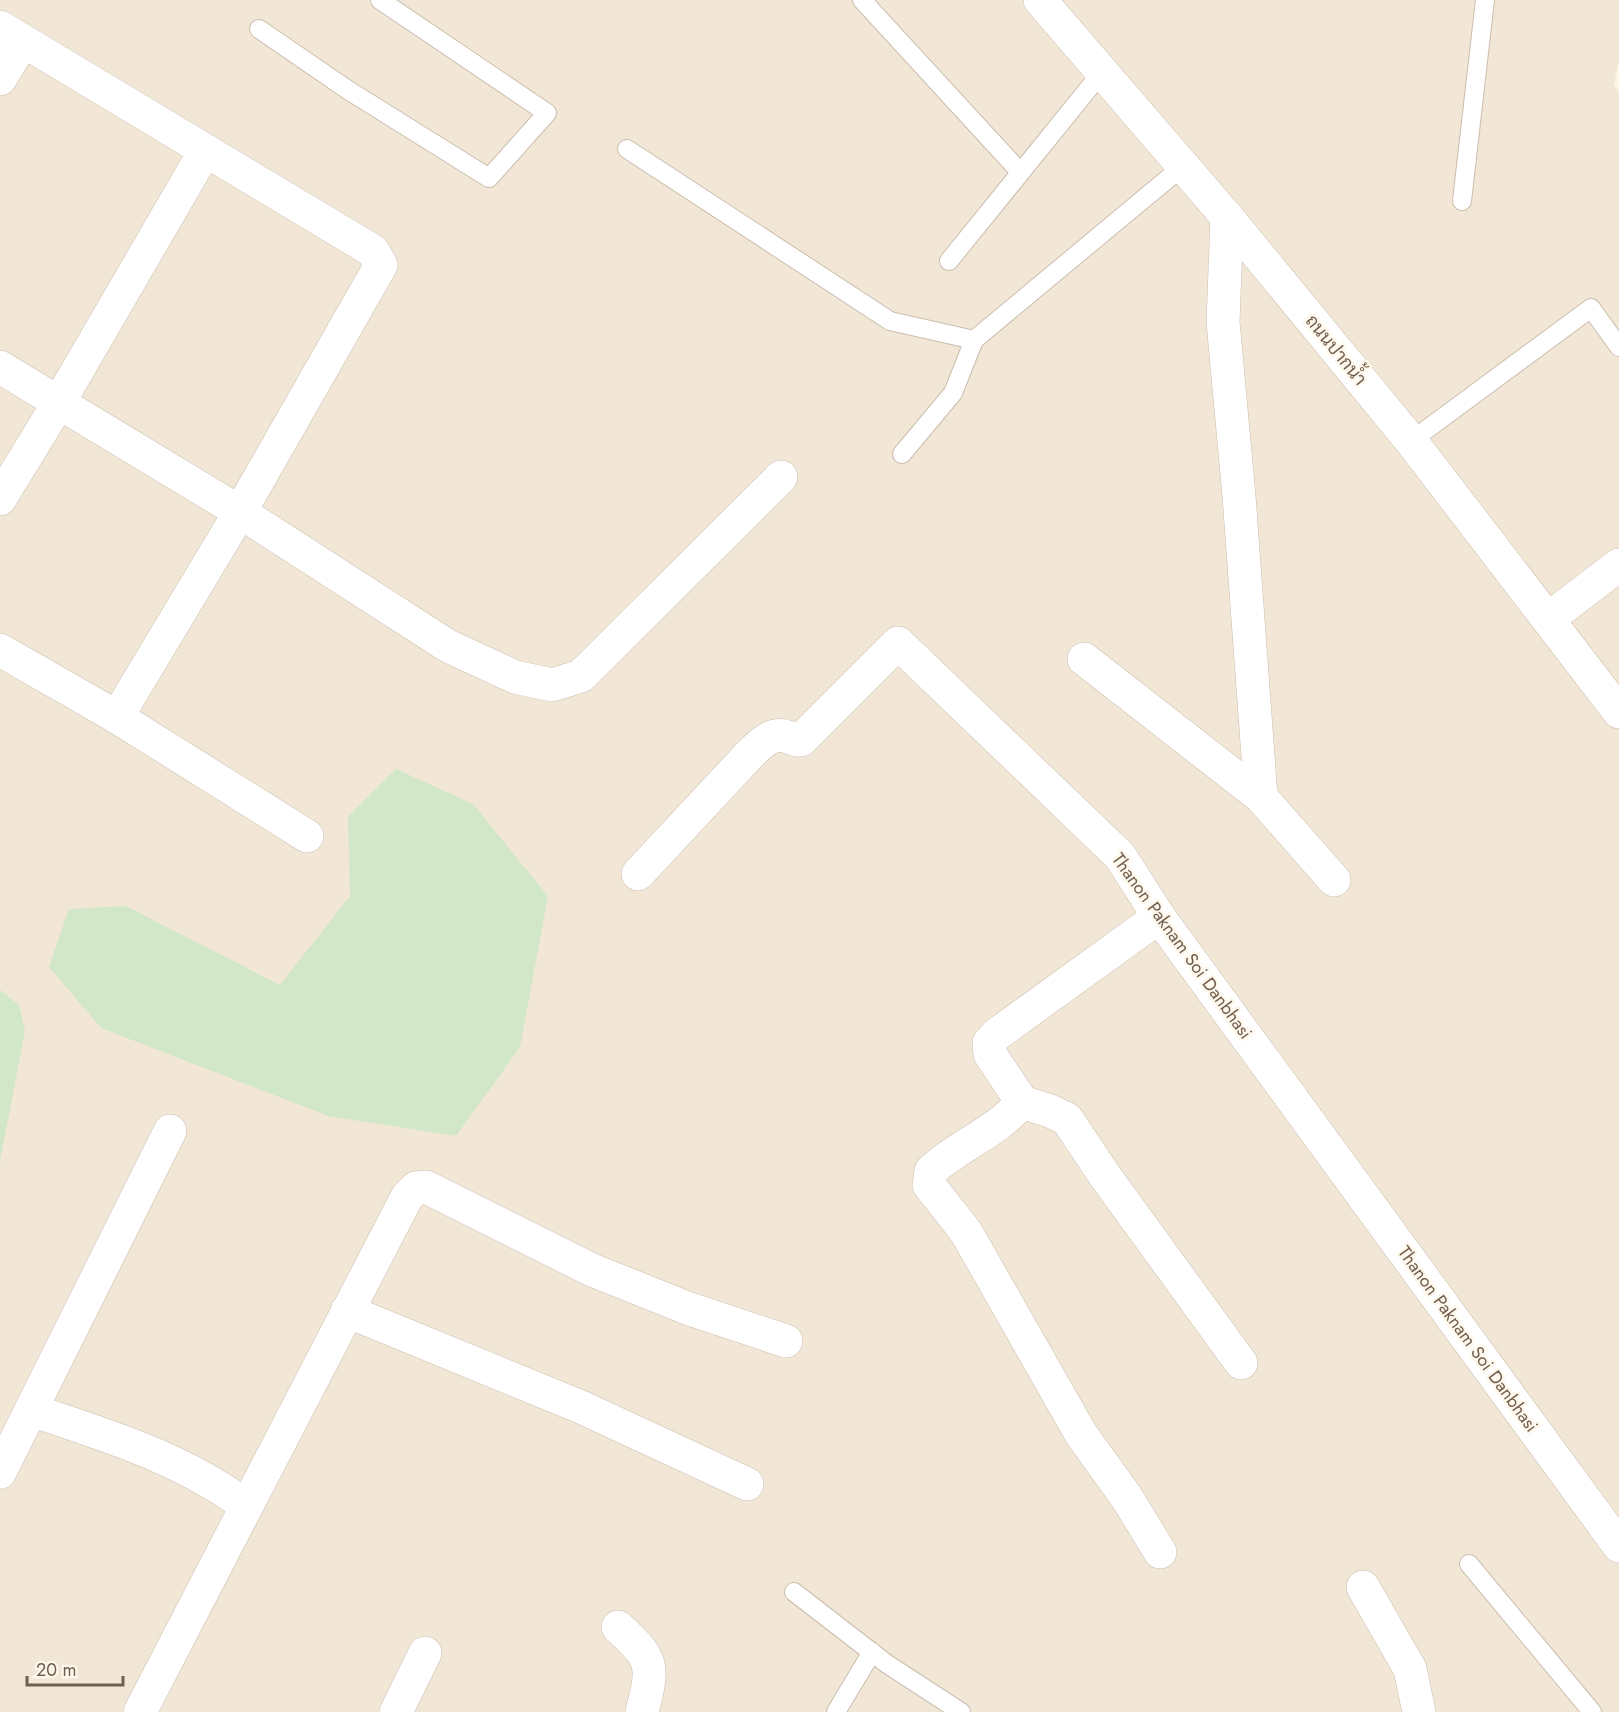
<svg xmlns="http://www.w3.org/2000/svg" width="1619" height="1712" font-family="Jost,Sarabun,sans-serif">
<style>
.residential{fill:#f2e7d6}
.green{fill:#d1e7c7}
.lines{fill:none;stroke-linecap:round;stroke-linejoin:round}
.lane-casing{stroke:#ccbdae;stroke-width:20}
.street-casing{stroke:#ccbdae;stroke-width:34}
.secondary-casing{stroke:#cebeac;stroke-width:34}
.lane{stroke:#fff;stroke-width:18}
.street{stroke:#fff;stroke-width:33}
.secondary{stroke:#fff;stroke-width:33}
.labels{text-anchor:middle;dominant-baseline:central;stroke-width:5;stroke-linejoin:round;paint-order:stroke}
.street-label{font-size:18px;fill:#725e4d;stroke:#fef8ed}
</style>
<rect width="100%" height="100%" fill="#fbf5e7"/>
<polygon class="residential" points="0,0 1619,0 1619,60 1614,85 1619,92 1619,1712 0,1712"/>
<g class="green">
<polygon points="396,769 473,804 548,896 520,1047 456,1136 328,1116 101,1028 49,967 69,909 126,906 280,985 350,896 348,817"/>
<polygon points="0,990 19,1005 25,1031 0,1161"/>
</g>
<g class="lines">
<g class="lane-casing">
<g id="lane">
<polyline points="862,0 1020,172"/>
<polyline points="259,29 348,90 489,178 547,113 380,0"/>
<polyline points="627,149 890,321 974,340 1182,167"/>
<polyline points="1462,201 1485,0"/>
<polyline points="949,261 1102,72"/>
<polyline points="1411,441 1591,308 1619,347"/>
<polyline points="902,454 953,393 974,340"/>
<polyline points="1469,1564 1592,1712"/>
<polyline points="794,1592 887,1664 961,1712"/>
<polyline points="836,1712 872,1652"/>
</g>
</g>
<g class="street-casing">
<g id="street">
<polyline points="0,27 373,251 381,265 240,512 117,717"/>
<polyline points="0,79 23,41"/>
<polyline points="1227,217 1223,322 1239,496 1261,797 1334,880"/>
<polyline points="0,367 240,512 448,646 515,677 552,685 581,676 781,477"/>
<polyline points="0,499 58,404 205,151"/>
<polyline points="1548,619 1619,565"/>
<polyline points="0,650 117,717 307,836"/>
<polyline points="1084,659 1261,797"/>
<path d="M638,874l112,-120c11,-10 21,-23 38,-17 6,2 7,4 13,3l97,-97 222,213 39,61 460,629"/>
<path d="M1159,917l-162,117 -8,9 1,11 32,48c-26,31 -62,42 -91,69l-2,14 37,47 115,202 46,64 33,54"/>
<polyline points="1022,1102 1050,1111 1067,1119 1105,1176 1241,1363"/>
<polyline points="347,1311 581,1407 747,1484"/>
<path d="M31,1410c75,25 151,48 215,96"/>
<polyline points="0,1472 170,1131"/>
<polyline points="1363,1587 1410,1669 1419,1712"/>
<path d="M618,1627c36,33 36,38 24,85"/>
<polyline points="140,1712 394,1222 407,1197 416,1188 426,1187 592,1270 687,1308 786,1341"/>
<polyline points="396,1712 425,1653"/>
</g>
</g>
<g class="secondary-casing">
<polyline id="secondary" points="1040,0 1227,217 1411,441 1619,712"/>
</g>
<use href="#lane" class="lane"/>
<use href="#street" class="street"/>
<use href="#secondary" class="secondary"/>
</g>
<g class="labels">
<g class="street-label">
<text transform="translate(1336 350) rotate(51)">ถนนปากน้ำ</text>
<text transform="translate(1182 946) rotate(54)">Thanon Paknam Soi Danbhasi</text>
<text transform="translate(1468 1339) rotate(54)">Thanon Paknam Soi Danbhasi</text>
</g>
</g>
<path d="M27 1676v9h96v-9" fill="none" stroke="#725e4d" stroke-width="3"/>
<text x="36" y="1676" font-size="18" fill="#725e4d" stroke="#fef8ed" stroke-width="4.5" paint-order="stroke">20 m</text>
</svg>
